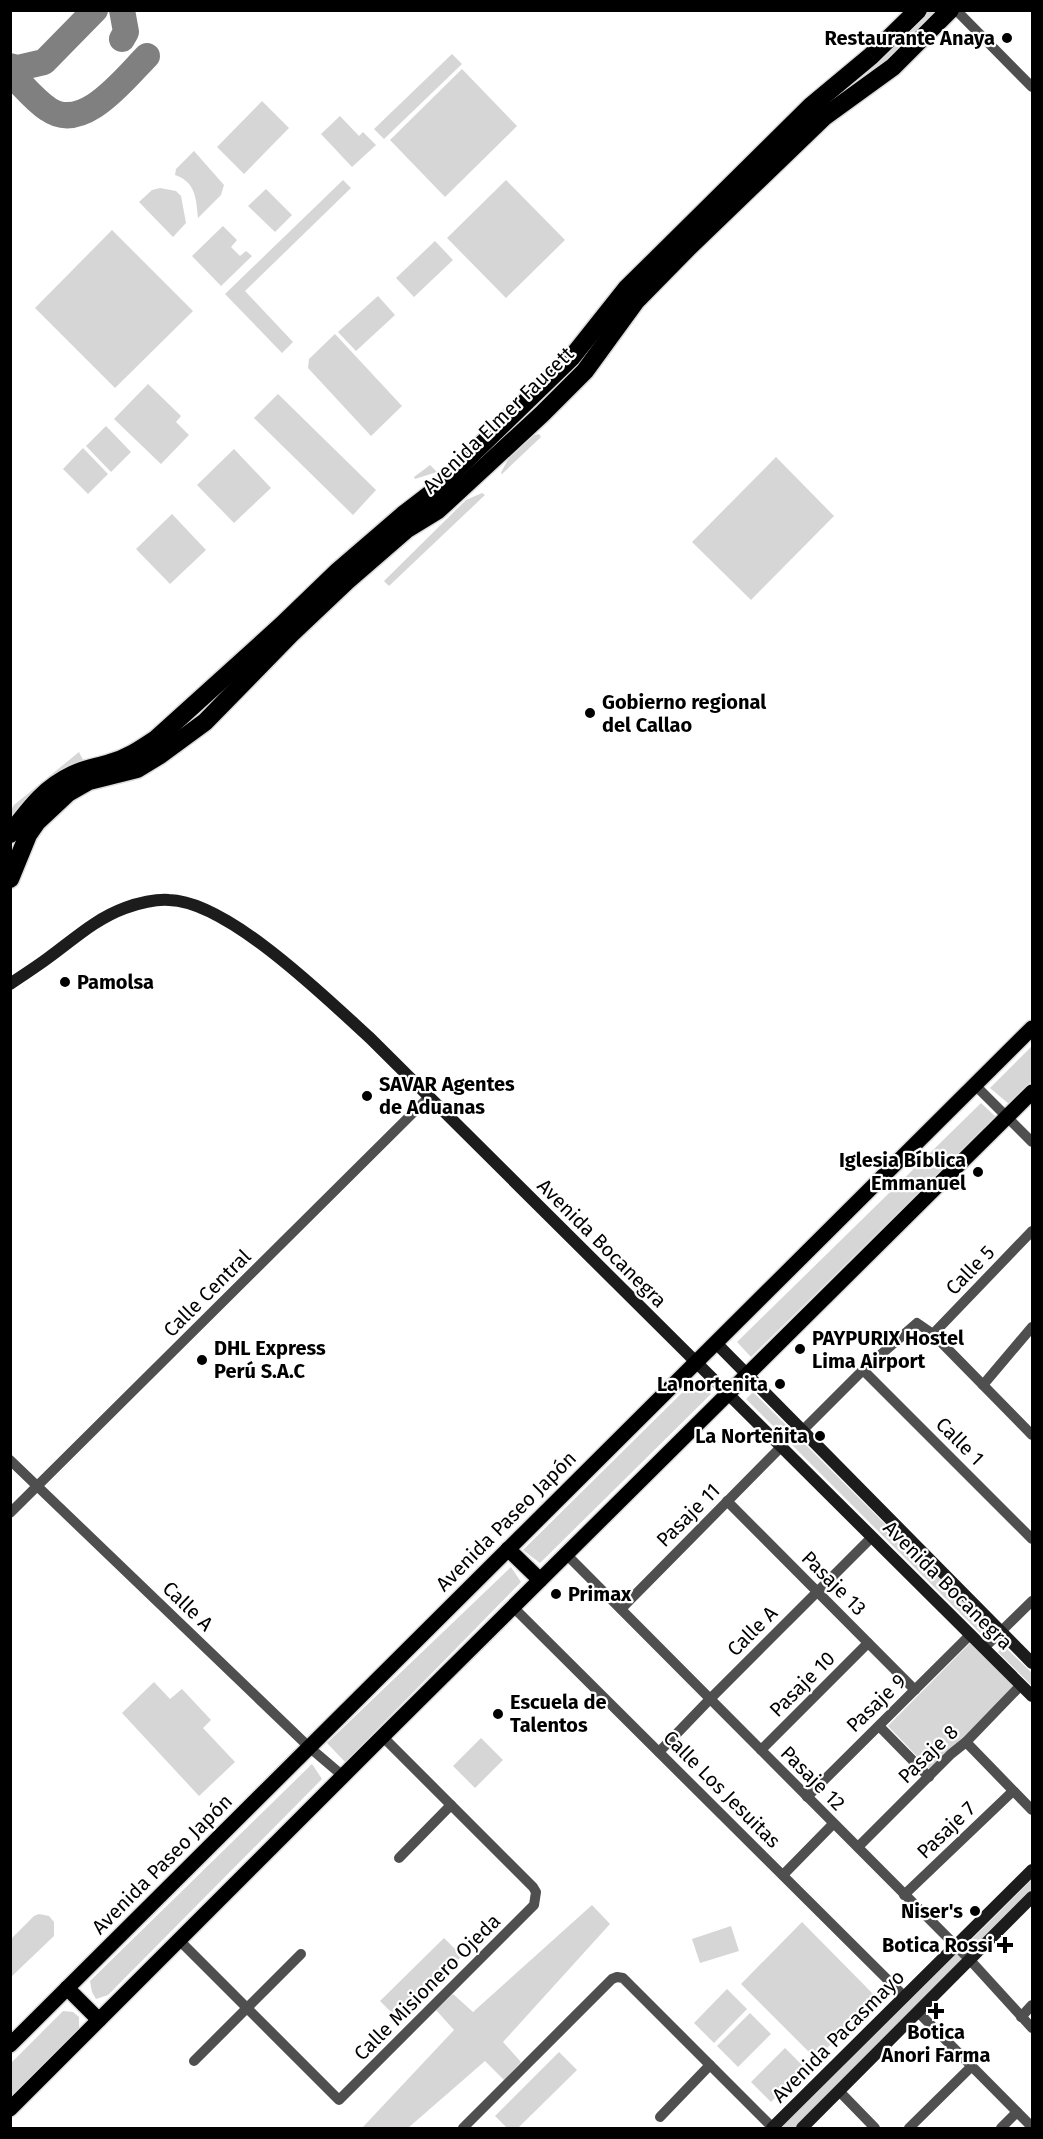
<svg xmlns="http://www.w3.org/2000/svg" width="1043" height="2139" font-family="'Fira Sans',sans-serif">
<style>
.green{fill:#d6d6d6}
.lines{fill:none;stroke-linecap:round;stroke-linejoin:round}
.taxiway{stroke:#808080;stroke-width:26}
.primary-casing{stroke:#dbdbdb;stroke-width:18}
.highway-casing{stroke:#dbdbdb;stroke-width:21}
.street{stroke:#4f4f4f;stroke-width:10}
.secondary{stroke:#1c1c1c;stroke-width:12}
.primary{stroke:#000;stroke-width:15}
.highway{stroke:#000;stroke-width:18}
.poi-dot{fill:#000;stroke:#fff;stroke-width:2}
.labels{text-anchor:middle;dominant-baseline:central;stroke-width:4.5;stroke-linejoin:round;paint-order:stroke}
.poi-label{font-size:20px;font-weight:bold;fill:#000;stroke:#fff;text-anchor:start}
.street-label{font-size:20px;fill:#000;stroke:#fff}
</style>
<rect width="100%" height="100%" fill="#fff"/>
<g class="green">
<path d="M927,11h14c-26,25 -49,54 -84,66z"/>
<polygon points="452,54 462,64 384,139 374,129"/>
<polygon points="462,69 517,126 445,197 390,140"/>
<polygon points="262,101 289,128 244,174 217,147"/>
<polygon points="340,116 359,136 363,132 376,145 352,167 321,134"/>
<path d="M194,151l30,34 -3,10 -23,23c-2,-19 -2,-36 -23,-43l1,-6z"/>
<polygon points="343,180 351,188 245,291 293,342 282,353 225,294"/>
<polygon points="506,180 565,240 506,298 447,238"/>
<polygon points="160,188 176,191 181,196 186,223 173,237 139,202 152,190"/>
<polygon points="266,189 292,215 275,232 248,206"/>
<polygon points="223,226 237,240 231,247 240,256 246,251 252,256 221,286 192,256"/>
<polygon points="112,230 193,311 115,388 35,308"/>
<polygon points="435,241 453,260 414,297 396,278"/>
<polygon points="378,296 395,315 356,351 338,332"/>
<polygon points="335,334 402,406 371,436 308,368 309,359"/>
<polygon points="148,384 181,416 176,422 189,435 161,464 114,419"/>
<polygon points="278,394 376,490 353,515 254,418"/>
<polygon points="106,426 131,452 111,472 86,446"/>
<path d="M539,434l2,3 -39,37 -1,-1c7,-15 19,-36 38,-39z"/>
<polygon points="83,448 108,474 88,494 63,469"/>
<polygon points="234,449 271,488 234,523 197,485"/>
<polygon points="776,457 834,516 751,600 692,542"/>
<polygon points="430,465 437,472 415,479 414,477"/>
<polygon points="482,493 485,495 389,586 384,581 466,500"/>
<polygon points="172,514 206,550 170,584 136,549"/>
<polygon points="79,752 83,760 83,764 11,824 11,810 14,805"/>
<polygon points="1032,1046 1032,1081 1009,1104 990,1088"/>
<polygon points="981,1103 996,1117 751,1357 737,1342"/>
<polygon points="696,1379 711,1394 540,1563 523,1550"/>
<polygon points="753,1392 987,1626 980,1633 746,1399"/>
<polygon points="511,1567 521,1582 345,1762 327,1743"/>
<polygon points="970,1643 1015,1687 931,1771 888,1726"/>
<polygon points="1004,1646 1032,1673 1032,1686 998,1652"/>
<polygon points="154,1682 170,1699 182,1689 211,1720 203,1728 235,1762 199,1796 122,1713"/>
<polygon points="481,1738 503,1760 475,1788 453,1766"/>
<polygon points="312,1764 322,1779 108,1995 96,1999 92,1992 90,1981"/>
<polygon points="1032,1879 1032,1893 970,1952 968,1951 967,1944"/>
<polygon points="592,1905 610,1924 503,2042 521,2062 504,2080 485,2061 408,2128 362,2128 454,2030 436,2010 453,1994 473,2012"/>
<polygon points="39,1914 49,1916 54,1922 54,1936 11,1977 11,1939 34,1916"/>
<polygon points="802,1922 877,1998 816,2059 741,1984"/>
<polygon points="731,1926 739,1951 700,1963 692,1939"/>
<polygon points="444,1938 462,1956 398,2019 380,2001"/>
<polygon points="955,1946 970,1960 802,2128 773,2128"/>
<polygon points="727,1989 747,2009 714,2043 694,2023"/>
<polygon points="63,2011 73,2012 79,2017 79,2029 11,2097 11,2063"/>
<polygon points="750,2013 771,2034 738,2067 717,2046"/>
<polygon points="785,2048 805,2068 771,2102 751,2082"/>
<polygon points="559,2052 577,2070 518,2128 507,2128 495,2116"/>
</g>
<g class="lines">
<g class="taxiway">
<polyline points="122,10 126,32 122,39"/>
<polyline points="10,66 18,68 44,62 95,10"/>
<path d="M10,73c12,11 24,27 38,36 35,25 77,-31 99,-53"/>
</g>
<g class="primary-casing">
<g id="primary">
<polyline points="508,1549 540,1580"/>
<polyline points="67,1988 99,2020"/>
<polyline points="10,2045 1032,1028"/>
<polyline points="10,2109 387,1732 1032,1092"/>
</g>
</g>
<g class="highway-casing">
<g id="highway">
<path d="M10,834c20,-26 34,-46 64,-60 12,-6 25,-7 36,-11 18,-5 31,-14 46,-24l126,-114 56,-54 65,-56 30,-23 139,-135 54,-68 185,-183 60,-50 47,-46"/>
<polyline points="10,879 28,835 37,822 68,793 89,781 137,769 160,755 205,722 291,634 347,581 407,529 438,510 542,414 585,371 636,301 689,247 824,117 893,67 950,10"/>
</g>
</g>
<g class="street">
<polyline points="956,10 1032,87"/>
<polyline points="975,1085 1032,1142"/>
<polyline points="933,1334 1032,1231"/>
<polyline points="863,1370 1032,1539"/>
<polyline points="983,1385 1032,1327"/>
<polyline points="803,1430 863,1370 917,1323 933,1334 1032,1435"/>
<polyline points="10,1460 309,1747 343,1776"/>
<polyline points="727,1501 915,1690"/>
<polyline points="10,1513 428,1098"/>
<polyline points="566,1554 970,1960 1032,2028"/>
<polyline points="513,1607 905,1997"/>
<polyline points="621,1609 781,1447"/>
<polyline points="984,1648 1032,1601"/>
<polyline points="879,1726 929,1777"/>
<polyline points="966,1742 1032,1810"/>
<polyline points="761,1750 868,1643"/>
<polyline points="659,1752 710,1699 872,1537"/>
<polyline points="807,1797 970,1635"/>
<polyline points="858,1847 951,1754 966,1742 1021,1685"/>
<polyline points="399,1858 451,1805"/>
<polyline points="783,1875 833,1824"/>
<polyline points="904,1895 1013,1791"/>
<polyline points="179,1940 339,2100 534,1905 536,1892 533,1887 382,1736"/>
<polyline points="918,2012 1032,2127"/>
<polyline points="1021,2017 1032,2005"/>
<polyline points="194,2061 301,1954"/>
<polyline points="839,2091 875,2128"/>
<polyline points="660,2117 710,2065"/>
<polyline points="463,2128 612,1979 617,1977 623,1978 773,2128"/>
<polyline points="909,2128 972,2066"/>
<polyline points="1001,2128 1017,2112"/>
</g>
<g class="secondary">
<path d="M10,984c13,-9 26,-17 38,-26 25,-18 47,-39 77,-50 13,-5 31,-9 44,-8 59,1 158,99 201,138l662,658"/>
<polyline points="715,1342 1032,1663"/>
<polyline points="772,2128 1032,1870"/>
<polyline points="802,2128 1032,1897"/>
</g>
<use href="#primary" class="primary"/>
<use href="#highway" class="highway"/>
</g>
<g class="poi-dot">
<circle cx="1007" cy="38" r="6"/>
<circle cx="590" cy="713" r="6"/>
<circle cx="65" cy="982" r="6"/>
<circle cx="367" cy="1096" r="6"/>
<circle cx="978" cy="1172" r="6"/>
<circle cx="800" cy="1349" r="6"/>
<circle cx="202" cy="1360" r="6"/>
<circle cx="780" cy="1384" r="6"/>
<circle cx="820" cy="1436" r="6"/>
<circle cx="556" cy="1594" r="6"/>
<circle cx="498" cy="1714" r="6"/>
<circle cx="975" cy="1911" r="6"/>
<path d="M1002 1936h6v6h6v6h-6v6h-6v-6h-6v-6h6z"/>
<path d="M933 2002h6v6h6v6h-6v6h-6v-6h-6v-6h6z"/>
</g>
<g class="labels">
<g class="poi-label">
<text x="995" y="38" text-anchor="end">Restaurante Anaya</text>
<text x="602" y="702">Gobierno regional<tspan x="602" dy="23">del Callao</tspan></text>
<text x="77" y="982">Pamolsa</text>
<text x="379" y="1084">SAVAR Agentes<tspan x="379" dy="23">de Aduanas</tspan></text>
<text x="966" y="1160" text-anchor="end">Iglesia Bíblica<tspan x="966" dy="23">Emmanuel</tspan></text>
<text x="812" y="1338">PAYPURIX Hostel<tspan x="812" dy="23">Lima Airport</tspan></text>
<text x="214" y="1348">DHL Express<tspan x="214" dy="23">Perú S.A.C</tspan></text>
<text x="768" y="1384" text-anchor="end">La nortenita</text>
<text x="808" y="1436" text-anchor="end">La Norteñita</text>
<text x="568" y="1594">Primax</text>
<text x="510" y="1702">Escuela de<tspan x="510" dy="23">Talentos</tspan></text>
<text x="963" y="1911" text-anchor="end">Niser's</text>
<text x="993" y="1945" text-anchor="end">Botica Rossi</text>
<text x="936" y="2032" text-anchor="middle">Botica<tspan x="936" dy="23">Anori Farma</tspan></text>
</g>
<g class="street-label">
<text transform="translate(498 420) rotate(-44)">Avenida Elmer Faucett</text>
<text transform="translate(602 1243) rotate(45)">Avenida Bocanegra</text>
<text transform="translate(970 1270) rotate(-46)">Calle 5</text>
<text transform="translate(207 1293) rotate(-45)">Calle Central</text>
<text transform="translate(960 1441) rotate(45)">Calle 1</text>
<text transform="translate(688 1515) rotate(-45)">Pasaje 11</text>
<text transform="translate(506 1521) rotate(-45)">Avenida Paseo Japón</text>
<text transform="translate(834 1583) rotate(45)">Pasaje 13</text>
<text transform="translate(948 1585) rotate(45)">Avenida Bocanegra</text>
<text transform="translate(188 1606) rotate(44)">Calle A</text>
<text transform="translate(752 1631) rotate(-45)">Calle A</text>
<text transform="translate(802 1684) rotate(-45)">Pasaje 10</text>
<text transform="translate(876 1703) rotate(-44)">Pasaje 9</text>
<text transform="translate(928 1754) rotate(-44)">Pasaje 8</text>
<text transform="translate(813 1778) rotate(45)">Pasaje 12</text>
<text transform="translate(722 1789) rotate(45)">Calle Los Jesuitas</text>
<text transform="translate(946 1830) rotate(-44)">Pasaje 7</text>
<text transform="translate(162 1864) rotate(-45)">Avenida Paseo Japón</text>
<text transform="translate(427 1987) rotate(-45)">Calle Misionero Ojeda</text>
<text transform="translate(838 2036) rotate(-45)">Avenida Pacasmayo</text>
</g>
</g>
<rect width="1043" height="2139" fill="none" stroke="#000000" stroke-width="24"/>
</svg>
